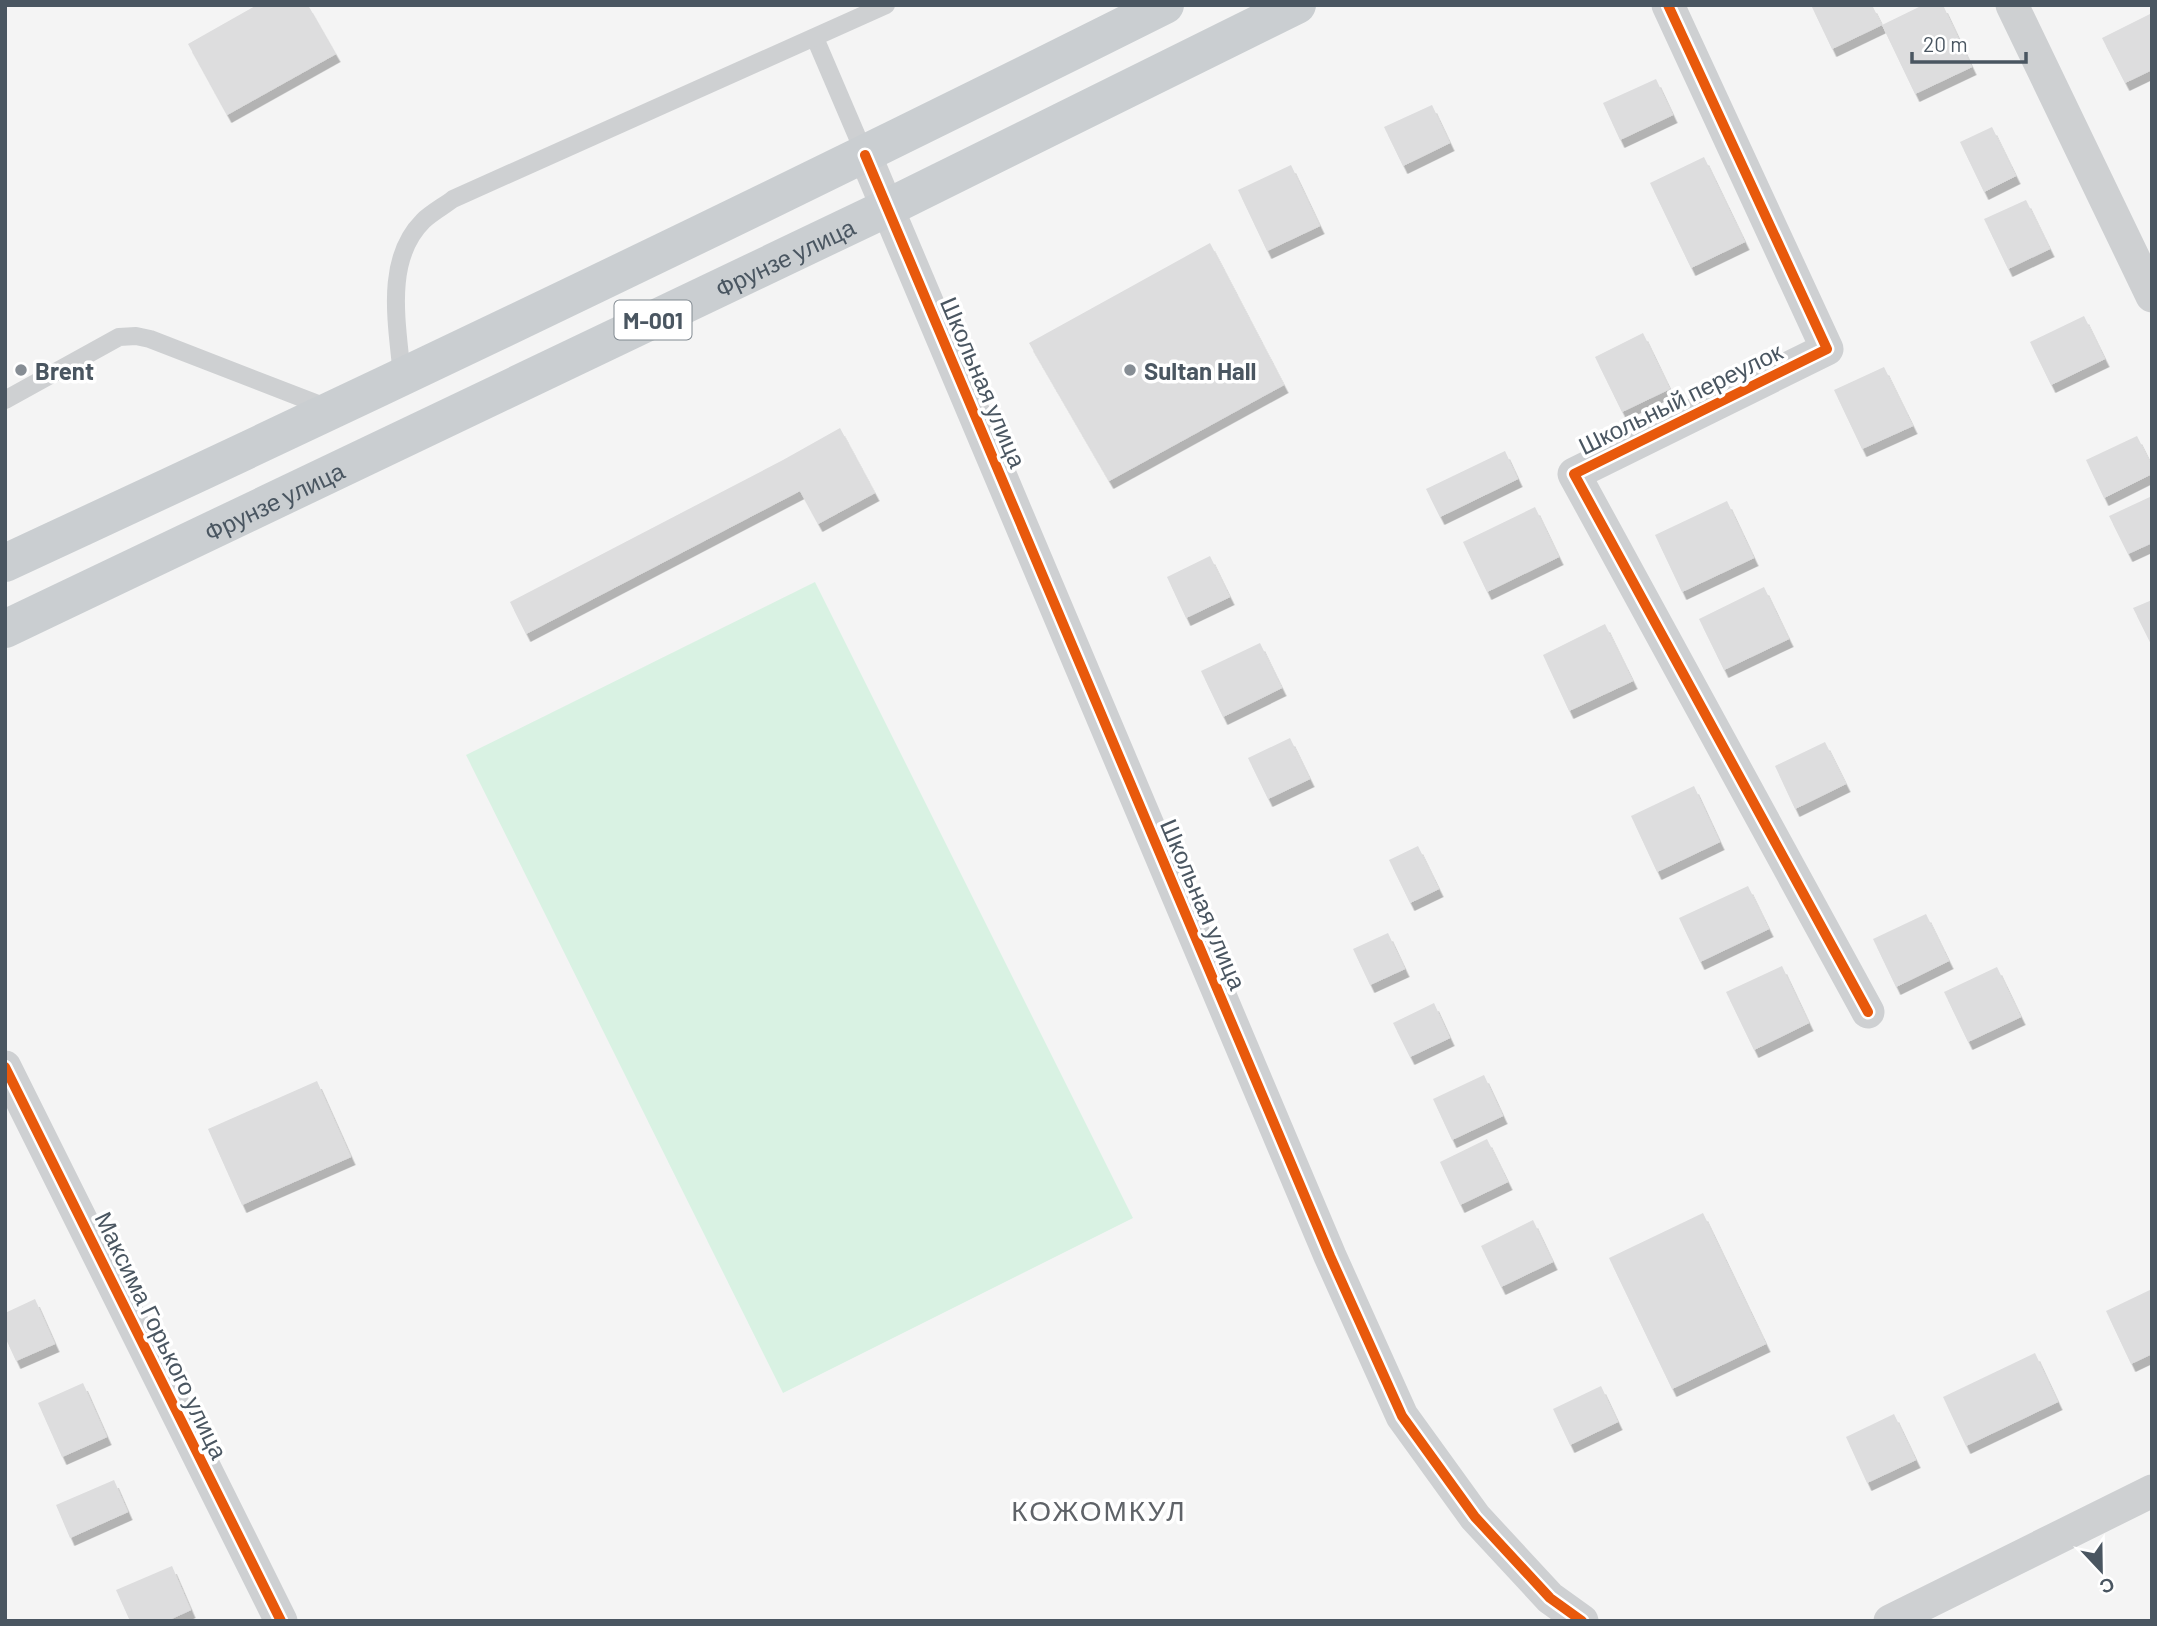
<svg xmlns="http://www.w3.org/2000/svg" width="2157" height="1626" font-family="Barlow,sans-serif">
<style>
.green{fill:#d9f2e3}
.building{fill:#ddddde;filter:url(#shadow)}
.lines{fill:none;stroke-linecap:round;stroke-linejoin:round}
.lane{stroke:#ced0d2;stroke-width:18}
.street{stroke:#ced0d2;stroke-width:33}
.primary{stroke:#caced1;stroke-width:38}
.cycleway-casing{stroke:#fff;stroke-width:15}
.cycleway{stroke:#e8590c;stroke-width:10}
.poi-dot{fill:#868d94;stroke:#fff;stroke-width:2.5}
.labels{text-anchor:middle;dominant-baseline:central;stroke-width:7;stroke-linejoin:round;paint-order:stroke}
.shield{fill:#fff;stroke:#808990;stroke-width:2}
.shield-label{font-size:23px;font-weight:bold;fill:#4a5661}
.street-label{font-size:24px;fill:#4a5661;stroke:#fff}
.poi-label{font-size:24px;font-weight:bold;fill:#4a5661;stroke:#fff;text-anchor:start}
.quarter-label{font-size:28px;letter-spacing:2px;fill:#5f6368;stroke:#fff}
</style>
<defs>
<filter id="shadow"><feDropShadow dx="4.5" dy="8" stdDeviation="0" flood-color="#0004"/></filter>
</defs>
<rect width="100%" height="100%" fill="#f4f4f4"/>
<polygon class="green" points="815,582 1133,1218 783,1393 466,755"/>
<g class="building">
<polygon points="257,5 308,5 336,54 227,115 188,44"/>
<polygon points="1811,5 1872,5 1882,25 1832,49"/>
<polygon points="1923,5 1943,5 1972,67 1915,94 1882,25"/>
<polygon points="2152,13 2152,70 2125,83 2102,38"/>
<polygon points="1656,79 1673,115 1620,140 1603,103"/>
<polygon points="1432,105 1450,143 1403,166 1384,127"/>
<polygon points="1992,127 2016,176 1984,192 1960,142"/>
<polygon points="1704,157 1745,242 1691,268 1650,183"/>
<polygon points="1291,165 1320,226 1267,251 1238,190"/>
<polygon points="2026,200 2050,249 2008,269 1984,219"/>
<polygon points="1210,243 1284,385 1109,481 1029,343"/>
<polygon points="2084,316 2105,359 2051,385 2030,342"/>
<polygon points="1643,333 1670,389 1622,412 1595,357"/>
<polygon points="1884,367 1913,426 1862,449 1834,390"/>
<polygon points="840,428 875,493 818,524 800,491 526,634 510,602 783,460"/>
<polygon points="2137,436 2152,466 2152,474 2104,498 2086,460"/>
<polygon points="1505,451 1518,479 1440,517 1426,489"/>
<polygon points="2152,496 2152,543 2128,554 2109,516"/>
<polygon points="1727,501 1754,558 1682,592 1655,535"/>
<polygon points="1535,507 1559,557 1487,592 1463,542"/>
<polygon points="1210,556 1230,597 1186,618 1167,577"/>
<polygon points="1764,587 1789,639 1724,670 1699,619"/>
<polygon points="2152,600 2152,646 2133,608"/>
<polygon points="1605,624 1633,681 1569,711 1543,655"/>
<polygon points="1260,643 1282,688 1223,717 1201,671"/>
<polygon points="1290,738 1310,779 1268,799 1248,758"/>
<polygon points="1825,742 1846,784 1795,809 1775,766"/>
<polygon points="1694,786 1720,842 1657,872 1631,816"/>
<polygon points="1418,846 1439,889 1410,903 1389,860"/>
<polygon points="1748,886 1769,929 1700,962 1679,918"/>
<polygon points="1926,914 1949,961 1896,987 1873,939"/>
<polygon points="1388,933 1405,969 1370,985 1353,949"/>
<polygon points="1782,966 1809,1023 1754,1050 1726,992"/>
<polygon points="1997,967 2021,1017 1968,1042 1944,992"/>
<polygon points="1434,1003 1450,1038 1410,1057 1393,1023"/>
<polygon points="1484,1075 1503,1116 1452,1140 1433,1099"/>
<polygon points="317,1081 351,1157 242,1205 208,1129"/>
<polygon points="1487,1139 1508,1182 1460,1205 1440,1162"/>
<polygon points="1703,1213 1766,1344 1672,1389 1609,1258"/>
<polygon points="1533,1220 1553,1262 1501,1287 1481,1246"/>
<polygon points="2152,1289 2152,1354 2131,1364 2106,1311"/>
<polygon points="35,1299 55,1344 16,1361 5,1337 5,1313"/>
<polygon points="2035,1353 2058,1402 1966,1446 1943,1397"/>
<polygon points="83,1383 107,1437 62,1457 38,1403"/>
<polygon points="1601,1386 1618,1422 1570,1445 1553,1409"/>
<polygon points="1894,1414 1916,1460 1867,1483 1846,1437"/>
<polygon points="114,1480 128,1512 70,1538 56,1505"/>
<polygon points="172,1566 191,1610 167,1621 130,1621 116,1590"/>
</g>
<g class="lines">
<g class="lane">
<polyline points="815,38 865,155"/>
<path d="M402,377c-4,-50 -19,-116 21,-156 8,-8 21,-15 30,-22l433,-194"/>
<polyline points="5,400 119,337 136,336 150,339 328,408"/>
</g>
<g class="street">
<polyline points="1668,5 1827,349 1574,474 1868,1012"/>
<polyline points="2012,5 2152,296"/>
<polyline points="865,155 1330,1256 1402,1416 1475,1517 1550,1598 1582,1621"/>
<polyline points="5,1067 281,1621"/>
<polyline points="1890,1621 2152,1491"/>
</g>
<g class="primary">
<path d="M5,563c389,-180 776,-366 1160,-558"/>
<path id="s1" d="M5,629l882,-421 410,-203"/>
</g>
<g class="cycleway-casing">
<g id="cycleway">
<polyline points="1668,5 1827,349 1574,474 1868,1012"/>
<polyline points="865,155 1330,1256 1402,1416 1475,1517 1550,1598 1582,1621"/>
<polyline points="5,1067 281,1621"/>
</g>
</g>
<use href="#cycleway" class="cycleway"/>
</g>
<g class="poi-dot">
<circle cx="21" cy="370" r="7"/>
<circle cx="1130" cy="370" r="7"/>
</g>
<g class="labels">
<rect class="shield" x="614.5" y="300.5" width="77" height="39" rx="5"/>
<g class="shield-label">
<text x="653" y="320">M-001</text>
</g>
<g class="street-label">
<text stroke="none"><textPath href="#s1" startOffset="864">Фрунзе улица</textPath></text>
<text transform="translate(984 382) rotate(67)">Школьная улица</text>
<text transform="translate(1680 398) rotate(-26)">Школьный переулок</text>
<text stroke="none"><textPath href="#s1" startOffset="298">Фрунзе улица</textPath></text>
<text transform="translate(1204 904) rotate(67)">Школьная улица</text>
<text transform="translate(162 1335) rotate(64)">Максима Горького улица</text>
</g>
<g class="poi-label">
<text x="35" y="370">Brent</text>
<text x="1144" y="370">Sultan Hall</text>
</g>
<g class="quarter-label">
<text x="1099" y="1510">КОЖОМКУЛ</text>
</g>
</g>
<rect width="2157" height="1626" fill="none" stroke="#4a5661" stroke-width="14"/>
<g transform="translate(2101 1570) rotate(158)" stroke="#ffffff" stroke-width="5" paint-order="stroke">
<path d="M0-5L12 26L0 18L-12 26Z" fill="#4a5661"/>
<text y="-10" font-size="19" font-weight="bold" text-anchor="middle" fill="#4a5661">С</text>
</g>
<path d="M1912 52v10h114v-10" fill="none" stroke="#4a5661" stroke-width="3.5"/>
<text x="1923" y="52" font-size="21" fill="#4a5661" stroke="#ffffff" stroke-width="5" paint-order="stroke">20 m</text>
</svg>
